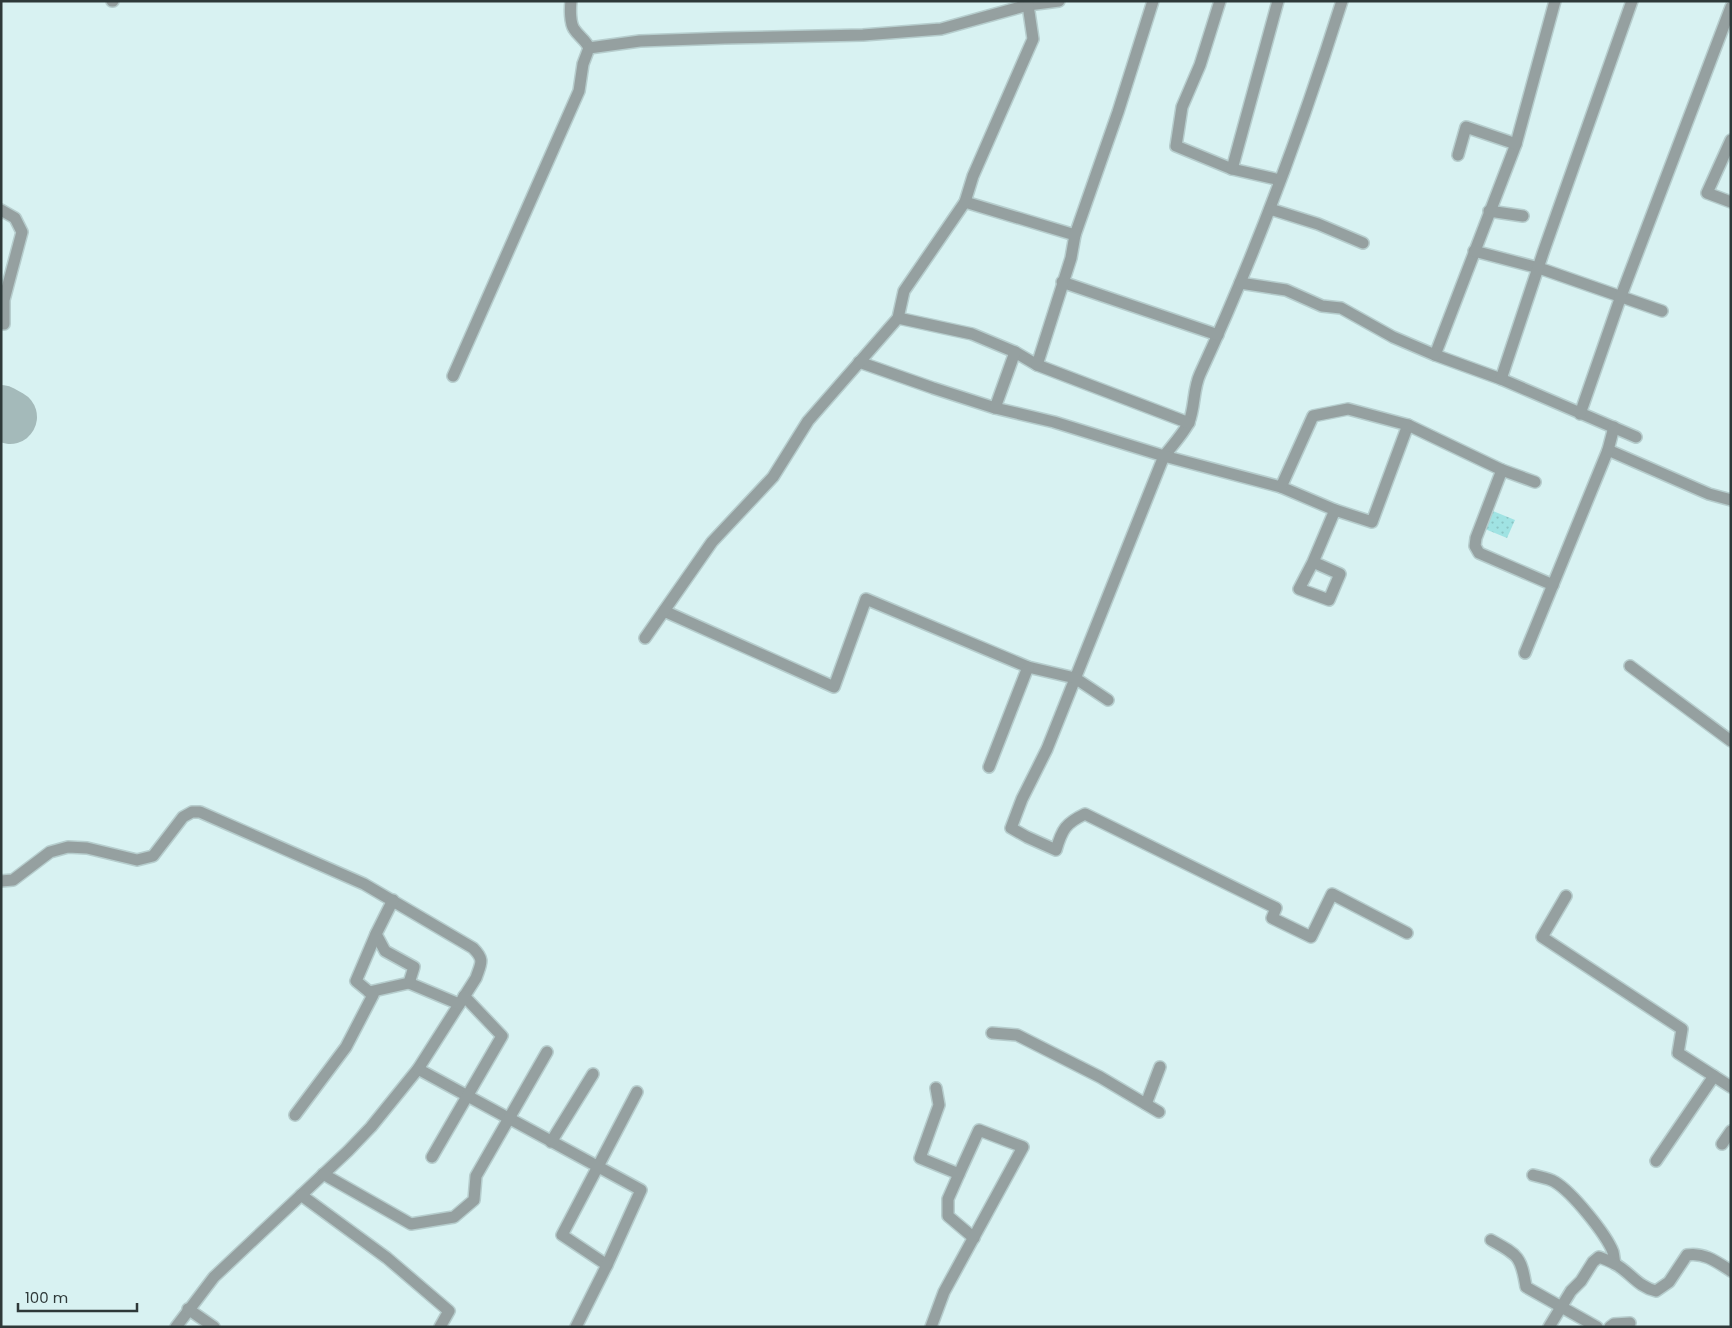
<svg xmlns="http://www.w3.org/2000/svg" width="1732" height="1328" font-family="Poppins,sans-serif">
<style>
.green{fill:url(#green-dots)}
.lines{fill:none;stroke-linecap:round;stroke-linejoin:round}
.runway{stroke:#a4baba;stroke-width:54}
.minor-casing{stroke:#b6cdcd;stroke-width:14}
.minor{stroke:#95a0a0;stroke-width:11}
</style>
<defs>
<pattern id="green-dots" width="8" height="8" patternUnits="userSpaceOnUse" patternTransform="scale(1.25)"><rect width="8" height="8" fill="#a0e3e3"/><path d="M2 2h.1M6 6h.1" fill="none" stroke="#8ac4c4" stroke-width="1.8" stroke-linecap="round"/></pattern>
</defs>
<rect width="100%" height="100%" fill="#d8f2f2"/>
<polygon class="green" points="1493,511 1515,520 1507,538 1485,529"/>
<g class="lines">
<polyline class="runway" points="1,412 10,417"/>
<g class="minor-casing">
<g id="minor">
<polyline points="112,1 113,1"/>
<path d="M571,1c-1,8 -1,22 3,28 5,8 12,11 15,19"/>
<polyline points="1220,1 1200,65 1182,107 1176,146 1232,169 1280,180"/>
<path d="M1342,1c-40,127 -86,252 -142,373 -7,15 -5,33 -11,48 -5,11 -18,25 -25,34l-117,293 -25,50 -11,29 16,9 29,13c6,-21 10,-27 29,-36l191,94 -4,10 39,19 21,-43 75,39"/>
<polyline points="1555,1 1516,144 1435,355 1501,379 1636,437"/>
<polyline points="1731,140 1707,193 1731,202"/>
<polyline points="1458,155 1466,127 1516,144"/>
<polyline points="1232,169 1278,1"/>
<polyline points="965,202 1075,235"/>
<polyline points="1270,209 1318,224 1363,243"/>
<polyline points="1,210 15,218 22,232 4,300 4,324"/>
<polyline points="1489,211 1523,216"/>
<polyline points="1474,251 1539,268 1662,311"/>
<polyline points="1062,282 1218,335"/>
<polyline points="1240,283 1286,290 1322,306 1341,308 1393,337 1435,355"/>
<polyline points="898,318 972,334 1015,352 1037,365 1189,423"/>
<polyline points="859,362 933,388 995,408 1054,422 1164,456 1281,487 1335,510 1372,522 1408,425"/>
<polyline points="1037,365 1071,258 1075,235 1118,112 1153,1"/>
<polyline points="453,376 579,91 583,64 589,48 640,41 725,38 863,35 941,29 1028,5 1059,1"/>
<polyline points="1501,379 1543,253 1632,1"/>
<polyline points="995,408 1015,352"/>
<polyline points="1580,414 1621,296 1731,7"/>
<polyline points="1608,450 1709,494 1731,500"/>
<polyline points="1502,470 1476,538 1475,546 1479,553 1553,585"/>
<polyline points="1281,487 1313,416 1348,409 1408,425 1502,470 1535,482"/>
<polyline points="1313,562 1340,574 1329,600 1299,589 1313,562 1335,510"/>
<polyline points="664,611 834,687 866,599 1028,667 1075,678 1108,700"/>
<polyline points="645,638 712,542 773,477 808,421 898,318 904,291 965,202 973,176 1033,39 1028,5"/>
<polyline points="1525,653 1608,450 1614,427"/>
<polyline points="1630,666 1731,741"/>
<polyline points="989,767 1028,667"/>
<path d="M1,881l12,-1 37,-28 18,-5 19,1 50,12 16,-4 30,-39 9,-5h8l164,72 109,64c12,12 8,15 3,30l-58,91 -47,58 -23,24 -134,126 -38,50"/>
<polyline points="1566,896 1542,937 1682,1029 1678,1053 1731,1087"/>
<polyline points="409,983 459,1004"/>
<polyline points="369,992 409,983 414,967 385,951 376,934"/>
<polyline points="992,1033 1017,1035 1100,1077 1159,1112"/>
<polyline points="418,1069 641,1190 607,1265 562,1235 637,1092"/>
<polyline points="1146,1104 1160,1067"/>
<polyline points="295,1115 346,1047 373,995 356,981 376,934 393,900"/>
<polyline points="551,1142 593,1074"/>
<polyline points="1722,1144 1731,1131"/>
<polyline points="432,1157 502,1036 464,996"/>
<polyline points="1656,1161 1714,1076"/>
<polyline points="323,1174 411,1224 454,1217 474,1200 476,1176 547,1052"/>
<polyline points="959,1174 948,1199 948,1216 974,1238"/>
<path d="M1533,1175c7,2 16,3 22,7 17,10 51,52 58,70 1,4 1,8 2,12"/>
<polyline points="301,1195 387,1258 449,1311 440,1327"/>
<path d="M1491,1240c27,15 30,16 35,47l71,40"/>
<polyline points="188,1309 214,1327"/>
<polyline points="576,1327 607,1265"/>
<polyline points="931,1327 944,1292 1023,1147 979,1130 959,1174 920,1158 939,1105 936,1088"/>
<path d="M1549,1327l22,-36 10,-10 12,-19 6,-5c5,2 11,4 16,7 15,8 23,23 41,27l13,-9 18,-27c17,-3 30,7 44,16"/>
<polyline points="1610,1327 1614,1324 1630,1323"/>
</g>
</g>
<use href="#minor" class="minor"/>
</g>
<rect width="1732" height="1328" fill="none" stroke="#2e3939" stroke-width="5"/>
<path d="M18 1303v8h119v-8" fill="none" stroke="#2e3939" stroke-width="2.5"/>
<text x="25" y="1303" font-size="15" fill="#2e3939" stroke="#d8f2f2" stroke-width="4" paint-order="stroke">100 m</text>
</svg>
